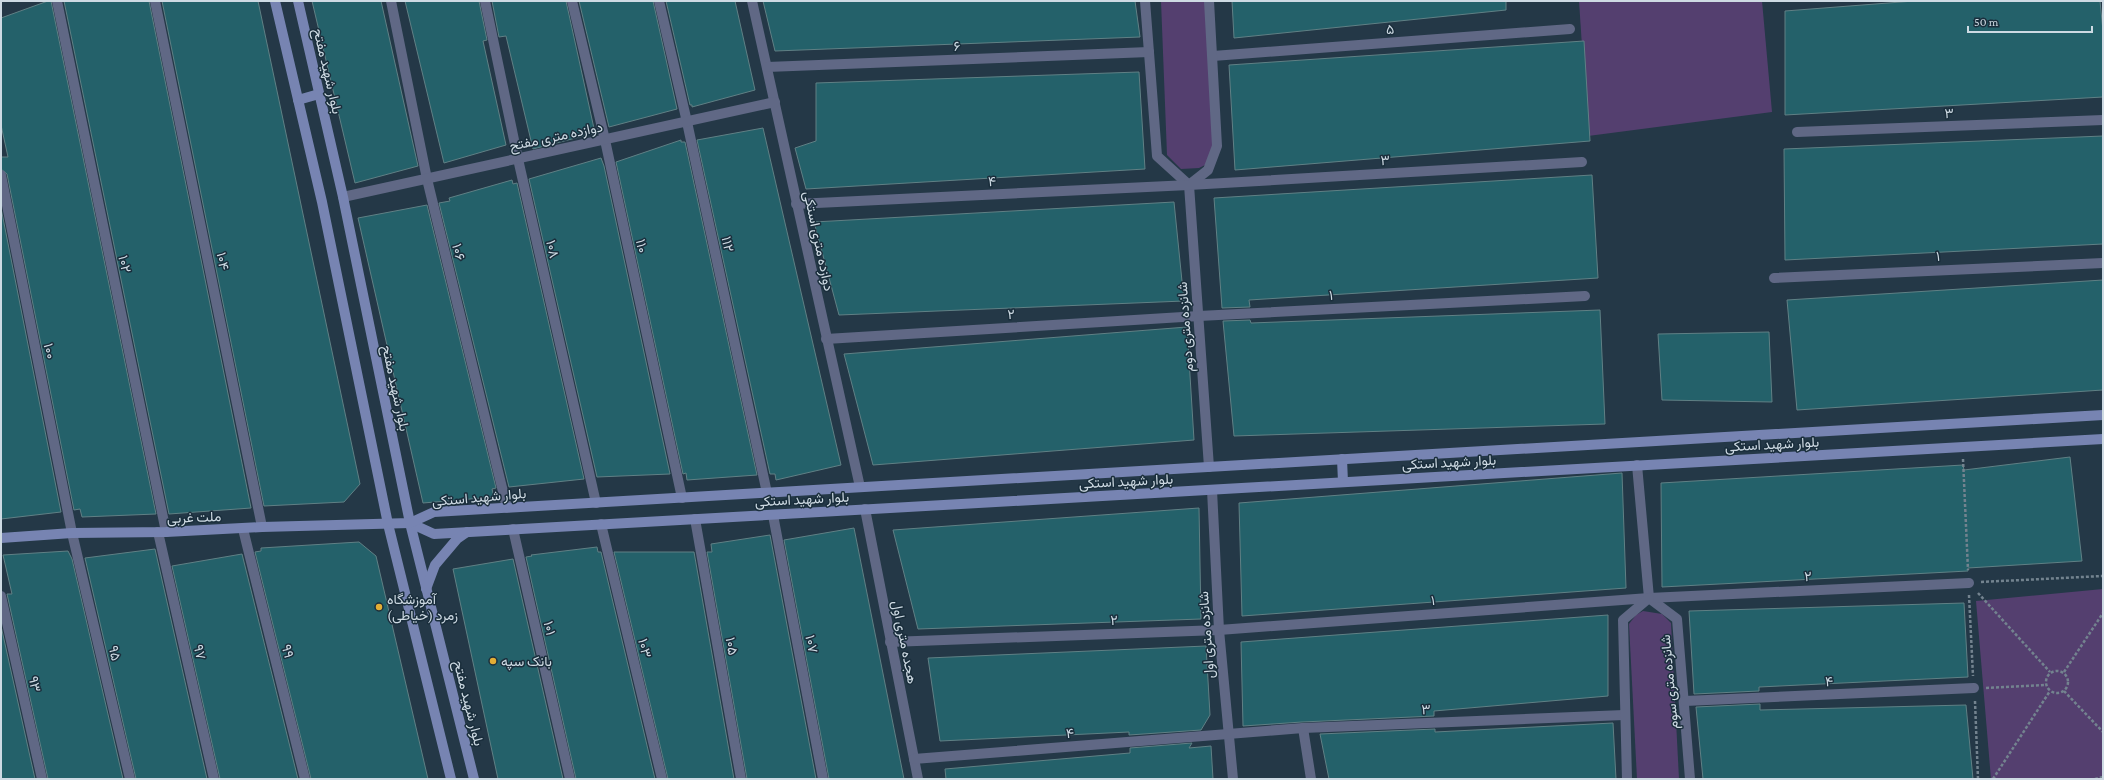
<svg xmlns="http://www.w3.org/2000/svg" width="2104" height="780" font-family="'Crimson Pro',Vazirmatn,serif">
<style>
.green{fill:#543f6f}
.building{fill:#24616a;stroke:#608085}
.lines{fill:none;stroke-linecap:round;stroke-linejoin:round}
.path{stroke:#73838f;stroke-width:2.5;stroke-dasharray:3 2;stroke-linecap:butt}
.minor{stroke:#606885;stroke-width:10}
.secondary{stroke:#7784b2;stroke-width:10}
.poi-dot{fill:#e3ae35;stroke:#1a2e3c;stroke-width:1.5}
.labels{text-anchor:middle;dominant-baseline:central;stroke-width:3;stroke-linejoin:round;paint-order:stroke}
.street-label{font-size:14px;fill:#cedae3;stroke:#1a2e3c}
.poi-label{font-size:14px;fill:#cedae3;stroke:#1a2e3c;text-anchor:start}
</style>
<rect width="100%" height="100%" fill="#243847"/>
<g class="green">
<polygon points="1161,1 1210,1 1215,97 1211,162 1199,168 1181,169 1167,155"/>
<polygon points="1579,1 1762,1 1772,112 1588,136"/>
<polygon points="2103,589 2103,779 1991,779 1976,601"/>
<polygon points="1643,611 1662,614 1671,623 1679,779 1637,779 1629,624 1636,615"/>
</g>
<g class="building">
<polygon points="48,1 51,1 156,514 82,517 80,509 74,510 7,174 1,169 1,157 8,157 1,125 1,18"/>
<polygon points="64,1 149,1 251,508 169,514"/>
<polygon points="162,1 258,1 360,484 344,502 264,506"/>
<polygon points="312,1 381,1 418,166 355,183"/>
<polygon points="405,1 479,1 487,40 483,41 506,145 444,163"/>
<polygon points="492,1 566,1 595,133 533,149 506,36 499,37"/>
<polygon points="579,1 653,1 677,109 609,127"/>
<polygon points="666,1 735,1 755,90 692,107 692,105 690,105"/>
<polygon points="763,1 1135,1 1140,37 775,51"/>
<polygon points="1232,1 1506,1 1506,10 1234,38"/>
<polygon points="1914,1 2100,1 2103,31 2103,97 1785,115 1785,11"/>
<polygon points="1584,41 1590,141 1235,170 1229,65"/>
<polygon points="1139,72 1145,169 806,189 795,148 816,141 816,83"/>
<polygon points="763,128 841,465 776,480 775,474 770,474 697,140"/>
<polygon points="2103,136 2103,244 1785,260 1784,149"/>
<polygon points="681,140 681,142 685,142 757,475 687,480 686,473 683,474 616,162"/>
<polygon points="601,158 604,166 670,474 597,477 529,179"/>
<polygon points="1592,175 1598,278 1249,300 1250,307 1222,308 1214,198"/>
<polygon points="512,180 513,184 517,183 584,479 509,487 439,203 450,201 449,198"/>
<polygon points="1174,202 1184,301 839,315 814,222"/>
<polygon points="427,205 496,488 492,489 494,497 423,503 358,218"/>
<polygon points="1,208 61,512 1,519"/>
<polygon points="2103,280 2103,390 1797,410 1787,300"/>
<polygon points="1600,310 1605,424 1234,436 1223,321 1250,320 1251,323"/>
<polygon points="1187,327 1194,440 873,465 844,354"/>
<polygon points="1769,332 1772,402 1662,400 1658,334"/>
<polygon points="2070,457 2082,561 1968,568 1968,571 1662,587 1661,483 1963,465 1964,470"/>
<polygon points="1622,473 1626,588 1242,616 1239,503"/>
<polygon points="1199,508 1201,619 918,629 893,530"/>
<polygon points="854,528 904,779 829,779 784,540"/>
<polygon points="770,535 816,779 747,779 707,552 712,552 711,544"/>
<polygon points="359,542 376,556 428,779 311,779 255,552 261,551 261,548"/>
<polygon points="597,547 598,552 601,552 655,779 576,779 526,557 532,556 531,555"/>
<polygon points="155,549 207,779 136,779 85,558"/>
<polygon points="68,551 72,559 123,779 48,779 7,594 12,594 3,555"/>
<polygon points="614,552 694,552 734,779 668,779"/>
<polygon points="242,554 298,779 220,779 172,566"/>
<polygon points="513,559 563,779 498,779 453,569"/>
<polygon points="1964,603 1968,677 1759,687 1759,691 1694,694 1689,611"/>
<polygon points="1608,615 1608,696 1434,711 1434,716 1302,722 1243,726 1241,642"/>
<polygon points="1,626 35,779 1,779"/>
<polygon points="1206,646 1210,715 1201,730 1129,735 1129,732 940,741 928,658"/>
<polygon points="1760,704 1760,710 1966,705 1973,779 1703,779 1696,707"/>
<polygon points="1613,723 1616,779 1329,779 1320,734 1435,729 1435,732"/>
<polygon points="1192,743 1189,748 1211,746 1213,779 946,779 945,769 1130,753 1130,748"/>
</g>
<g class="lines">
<g class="path">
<polyline points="1963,459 1968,570"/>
<polyline points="1981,582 2103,576"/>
<polyline points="1978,593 2050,672"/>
<polyline points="1969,595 1973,676"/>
<circle cx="2057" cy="682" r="11"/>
<polyline points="2064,672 2103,613"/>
<polyline points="1986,688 2046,685"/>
<polyline points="2064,691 2103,732"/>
<polyline points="1975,701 1978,779"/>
<polyline points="1993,779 2050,691"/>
<polyline points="2095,779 2103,777"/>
</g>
<g class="minor">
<polyline points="57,1 166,532"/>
<polyline points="155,1 262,527"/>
<polyline points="391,1 427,179 507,508"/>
<polyline points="485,1 518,159 596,503"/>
<polyline points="572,1 605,140 682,498"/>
<polyline points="659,1 687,122 767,493"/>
<polyline points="752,1 860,487"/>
<polyline points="1145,1 1157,156 1189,185 1209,467"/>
<polyline points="1213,56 1570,29"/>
<polyline points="767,67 1149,52"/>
<polyline points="1797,132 2103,120"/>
<polyline points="1,175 72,533 130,779"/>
<polyline points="1189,185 1208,170 1217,146 1209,1"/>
<polyline points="343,197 775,102"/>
<polyline points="796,204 1189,185 1582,162"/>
<polyline points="1774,278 2103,263"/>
<polyline points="826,339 1199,316 1585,296"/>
<polyline points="1637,465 1649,598 1677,619 1690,779"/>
<polyline points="1212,490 1219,630 1233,779"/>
<polyline points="865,509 918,779"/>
<polyline points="773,515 823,779"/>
<polyline points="695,519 741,779"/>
<polyline points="601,524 662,779"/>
<polyline points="243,529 305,779"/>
<polyline points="513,529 570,779"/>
<polyline points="158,532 214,779"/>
<polyline points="1,596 42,779"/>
<polyline points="890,642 1219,630 1649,598 1969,583"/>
<polyline points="1685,701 1974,688"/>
<polyline points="1303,728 1311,779"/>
<polyline points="914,759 1303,728 1624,715"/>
<polyline points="1627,779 1623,620 1649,598"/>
</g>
<g class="secondary">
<polyline points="275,1 322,202 388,524 451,779"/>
<polyline points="298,1 343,197 410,523 474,779"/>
<polyline points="298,100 319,94"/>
<polyline points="1342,459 1343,482"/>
<polyline points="410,523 434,534 2103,439"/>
<polyline points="1,538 72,533 166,532 262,527 410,523 434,512 2103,415"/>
<polyline points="426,589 435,565 457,539 467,532"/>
</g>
</g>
<g class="poi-dot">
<circle cx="379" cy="607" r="4"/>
<circle cx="493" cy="661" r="4"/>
</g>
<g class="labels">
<g class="street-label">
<text transform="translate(1390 29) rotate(-4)">۵</text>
<text transform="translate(957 46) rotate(-2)">۶</text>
<text transform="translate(328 71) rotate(77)">بلوار شهید مفتح</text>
<text transform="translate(1949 113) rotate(-3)">۳</text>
<text transform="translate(556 136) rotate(-12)">دوازده متری مفتح</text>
<text transform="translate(1385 160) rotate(-3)">۳</text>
<text transform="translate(992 181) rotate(-3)">۴</text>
<text transform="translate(819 241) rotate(78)">دوازده متری استکی</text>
<text transform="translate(728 244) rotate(78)">۱۱۲</text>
<text transform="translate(642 246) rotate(78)">۱۱۰</text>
<text transform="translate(553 249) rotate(77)">۱۰۸</text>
<text transform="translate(459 252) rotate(76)">۱۰۶</text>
<text transform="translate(1938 256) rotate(-3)">۱</text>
<text transform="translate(223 261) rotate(79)">۱۰۴</text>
<text transform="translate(125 264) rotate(78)">۱۰۲</text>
<text transform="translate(1331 295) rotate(-3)">۱</text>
<text transform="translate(1011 314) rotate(-4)">۲</text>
<text transform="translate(1185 327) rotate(-94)">شانزده متری دوم</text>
<text transform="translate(50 351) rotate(79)">۱۰۰</text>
<text transform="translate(396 388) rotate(78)">بلوار شهید مفتح</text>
<text transform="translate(1772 444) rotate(-3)">بلوار شهید استکی</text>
<text transform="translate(1449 462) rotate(-3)">بلوار شهید استکی</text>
<text transform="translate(1126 481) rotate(-3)">بلوار شهید استکی</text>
<text transform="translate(479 497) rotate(-5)">بلوار شهید استکی</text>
<text transform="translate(802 499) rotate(-3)">بلوار شهید استکی</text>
<text transform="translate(194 517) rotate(-2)">ملت غربی</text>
<text transform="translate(1808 576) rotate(-3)">۲</text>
<text transform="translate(1433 600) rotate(-4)">۱</text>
<text transform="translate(1114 620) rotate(-2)">۲</text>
<text transform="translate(550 628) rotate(77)">۱۰۱</text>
<text transform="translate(1206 635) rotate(-94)">شانزده متری اول</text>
<text transform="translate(905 642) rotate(79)">هجده متری اول</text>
<text transform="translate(812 644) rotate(79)">۱۰۷</text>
<text transform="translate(732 646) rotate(80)">۱۰۵</text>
<text transform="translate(645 648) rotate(77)">۱۰۳</text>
<text transform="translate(288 651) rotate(76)">۹۹</text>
<text transform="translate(200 652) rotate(77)">۹۷</text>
<text transform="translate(115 653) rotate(77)">۹۵</text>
<text transform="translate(1829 681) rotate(-2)">۴</text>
<text transform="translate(1669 682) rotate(-95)">شانزده متری سوم</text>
<text transform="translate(35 684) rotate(78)">۹۳</text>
<text transform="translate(469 703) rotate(76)">بلوار شهید مفتح</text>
<text transform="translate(1426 709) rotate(-2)">۳</text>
<text transform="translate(1070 733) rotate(-4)">۴</text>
</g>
<g class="poi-label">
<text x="387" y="599">آموزشگاه<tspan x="387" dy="16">زمرد (خیاطی)</tspan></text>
<text x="501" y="661">بانک سپه</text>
</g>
</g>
<rect width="2104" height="780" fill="none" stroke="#cedae3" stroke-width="4"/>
<path d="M1968 26v6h124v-6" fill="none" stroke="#cedae3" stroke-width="2"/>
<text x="1974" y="26" font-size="12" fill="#cedae3" stroke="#1a2e3c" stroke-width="3" paint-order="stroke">50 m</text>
</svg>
